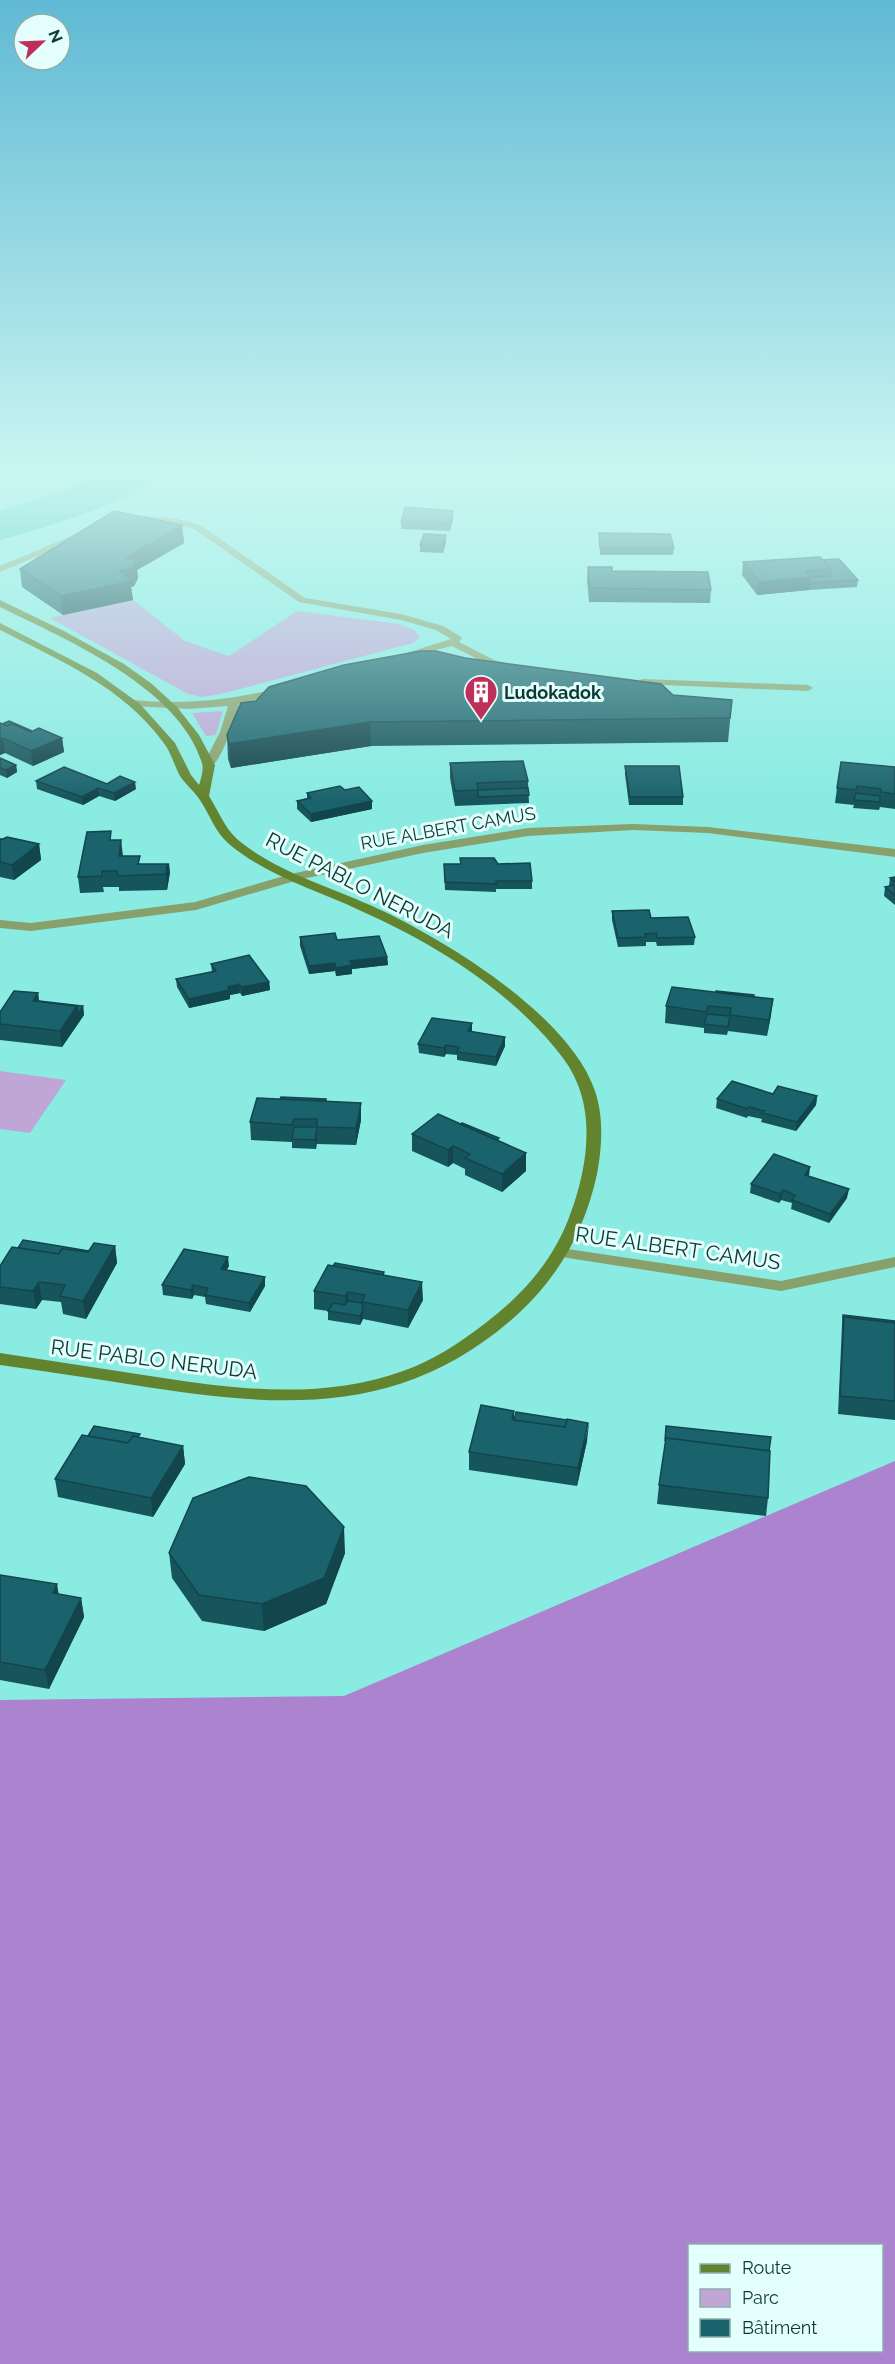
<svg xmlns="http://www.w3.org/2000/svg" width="895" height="2364" font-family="Raleway,sans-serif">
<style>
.green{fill:#bfa6d6}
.forest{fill:#ab83ce;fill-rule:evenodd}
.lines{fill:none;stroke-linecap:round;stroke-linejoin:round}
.river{fill:#34c1b7;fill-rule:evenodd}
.minor{fill:#88a06b;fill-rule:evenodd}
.secondary{fill:#63842e;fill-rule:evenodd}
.wall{fill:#17555d}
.shaded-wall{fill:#13454c}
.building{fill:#1b636c;stroke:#13454c;stroke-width:1.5}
.labels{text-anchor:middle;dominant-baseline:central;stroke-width:6;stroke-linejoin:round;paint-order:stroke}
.far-poi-label{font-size:18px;font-weight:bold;fill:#0d3835;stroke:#e3fefb;text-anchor:start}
.far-street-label{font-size:18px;fill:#0d3835;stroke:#e3fefb}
.street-label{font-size:21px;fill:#0d3835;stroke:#e3fefb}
</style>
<rect width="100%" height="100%" fill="#89ebe2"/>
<g class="green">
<polygon points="133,600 185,641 229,656 297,611 399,624 414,630 420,637 413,643 225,693 202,697 188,694 50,618"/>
<polygon points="223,711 216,735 206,736 192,713"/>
<polygon points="0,1071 66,1080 30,1133 0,1129"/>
</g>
<path class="forest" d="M895,1461v903h-895v-664l344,-4zM690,2246h192v104h-192z"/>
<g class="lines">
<path class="river" d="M107,470h59c-19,28 -131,61 -166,70v-29l70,-23z"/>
<g class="minor">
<polygon points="129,515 175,518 200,525 305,598 401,614 443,626 460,636 462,638 459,642 494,660 516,666 511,669 487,664 452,646 403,658 403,654 451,639 436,630 401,620 299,602 194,529 175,524 126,520 125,518"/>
<polygon points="76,534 80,537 79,539 0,572 0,566"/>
<polygon points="642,679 808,685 813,688 808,691 638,684 637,682"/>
<path d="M280,688l4,1v4l-45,11c-4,14 -17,59 -30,64l-6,-3 17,-33 8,-26 -39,3 -57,-3 -5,-3 5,-3c52,5 98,0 148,-12z"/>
<polygon points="633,824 708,827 895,849 895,857 708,833 633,830 528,836 423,853 298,880 196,910 31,931 0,928 0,920 31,923 195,902 291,874 423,845 528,828"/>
<polygon points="561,1248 781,1281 895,1257 895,1267 781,1291 555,1256 553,1253 555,1250"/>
</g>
<path class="secondary" d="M0,600l64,31 60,33 28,20 25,23 22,28 16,30 -6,31c9,14 15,31 28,43 38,32 88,46 133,66 71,32 199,109 225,186 9,27 7,56 2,83 -12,55 -37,101 -78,139 -116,106 -241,95 -385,72 -44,-7 -89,-14 -134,-20v-12c46,7 91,14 137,21 88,14 180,28 266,-3 29,-10 55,-27 80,-46 39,-29 72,-66 88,-113 18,-50 26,-109 -8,-154 -50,-66 -129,-115 -204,-148 -43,-20 -92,-34 -130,-66 -14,-12 -19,-29 -29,-44 -6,-9 -14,-15 -20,-24 -6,-11 -9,-24 -17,-34 -40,-55 -104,-82 -163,-112v-7l97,50 43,31 35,39 16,32 8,10c2,-6 5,-16 3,-22 -23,-76 -137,-124 -202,-156z"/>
</g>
<g class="wall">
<polygon points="461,470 528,470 527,476 461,476"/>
<polygon points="686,470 740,470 740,473 687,474"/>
<polygon points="453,511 453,518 450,531 401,529 401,522"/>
<polygon points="182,525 184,543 137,570 138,578 134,586 131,587 133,600 63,615 22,587 20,569"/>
<polygon points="599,533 674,548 673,555 600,555"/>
<polygon points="446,542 443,553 420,552 420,545"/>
<polygon points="823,560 858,580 857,587 809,590 757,595 742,575 743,562"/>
<polygon points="588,567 612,571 711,590 710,603 589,602 587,580"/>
<polygon points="465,658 673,695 732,700 728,742 371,746 231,768 228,759 227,735 256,701"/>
<polygon points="0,723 32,731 62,738 64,752 33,766 5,753 0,755"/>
<polygon points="0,758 16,765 17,772 7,778 0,775"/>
<polygon points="450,763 528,781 529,803 455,806 450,778"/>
<polygon points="625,766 683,797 683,805 629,805 625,774"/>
<polygon points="895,767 895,809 880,807 879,810 853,808 854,805 835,803 837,788"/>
<polygon points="36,781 107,784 136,789 115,801 99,796 83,805 37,789"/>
<polygon points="345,790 372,809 311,822 297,809 297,801 307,798 307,793"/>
<polygon points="0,838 39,844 41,860 14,880 0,877"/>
<polygon points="112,840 123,856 141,864 170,872 167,890 119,891 119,887 103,887 104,892 80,893 78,877"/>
<polygon points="444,864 498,864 532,881 532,889 496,889 496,892 445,890"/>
<polygon points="895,877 895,905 884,896 885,887 889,886 890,878"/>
<polygon points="612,911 651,918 695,937 694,945 657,946 656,942 646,942 646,946 618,947 612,920"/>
<polygon points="300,937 337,940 387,957 388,965 352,969 352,974 336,976 335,971 309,974 300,946"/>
<polygon points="211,964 269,982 270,990 242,996 240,993 230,995 230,999 189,1008 177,987 176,979 212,972"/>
<polygon points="38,993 39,1001 83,1006 84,1015 62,1047 0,1040 0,1012"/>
<polygon points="754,997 771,1015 767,1036 728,1031 727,1035 704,1033 704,1028 665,1023 666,1006"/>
<polygon points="472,1032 505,1046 496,1066 457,1060 457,1055 446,1054 444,1057 419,1053 418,1044"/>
<polygon points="773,1094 817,1096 816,1105 796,1131 761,1122 762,1119 748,1116 747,1118 716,1108 717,1099"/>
<polygon points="326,1101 361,1120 356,1145 317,1144 317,1141 316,1149 292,1148 292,1142 251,1140 250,1122"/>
<polygon points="412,1134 499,1141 526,1153 526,1171 502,1192 465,1175 465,1169 453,1163 448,1167 412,1151"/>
<polygon points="809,1176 847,1198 829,1223 791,1209 792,1203 781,1200 779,1203 750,1193 751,1184"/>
<polygon points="115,1246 117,1263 86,1319 63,1314 61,1302 42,1300 36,1309 0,1304 0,1266 18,1248 89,1251"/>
<polygon points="229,1266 226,1270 265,1277 265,1286 250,1312 206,1304 205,1297 194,1295 192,1299 163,1295 162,1285"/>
<polygon points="384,1272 384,1275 423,1300 408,1328 363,1319 360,1325 328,1320 328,1311 314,1309 314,1291"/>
<polygon points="843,1315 895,1321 895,1420 838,1414 842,1325"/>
<polygon points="514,1411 514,1420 587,1441 577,1486 469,1470 469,1452"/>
<polygon points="88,1436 140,1438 183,1446 185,1464 153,1517 58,1497 55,1479"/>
<polygon points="769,1451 768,1498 766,1516 657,1504 659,1485"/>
<polygon points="169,1553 345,1553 326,1604 264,1631 202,1621 172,1578"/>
<polygon points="0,1575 59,1594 81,1598 84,1617 49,1689 0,1680"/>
</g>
<g class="shaded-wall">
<polygon points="453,511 453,518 450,531 450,524"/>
<polygon points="182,525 184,543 137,570 138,578 134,586 131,587 133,600 63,615 61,596 120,571 126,558"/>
<polygon points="446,535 446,542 443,553 443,546"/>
<polygon points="810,577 809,590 757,595 759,582"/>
<polygon points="370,722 371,746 231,768 229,744"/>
<polygon points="3,738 5,753 0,755 0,739"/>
<polygon points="62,738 64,752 33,766 31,751"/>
<polygon points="16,765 17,772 7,778 6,770"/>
<polygon points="135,782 136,789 115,801 114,793"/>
<polygon points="98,788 99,796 83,805 82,797"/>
<polygon points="372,801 372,809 311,822 311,814"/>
<polygon points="121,840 123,856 121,872 119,856"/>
<polygon points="39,844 41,860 14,880 12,865"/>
<polygon points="169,863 170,872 167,890 166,874 167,864"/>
<polygon points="387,957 388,965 352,969 352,974 336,976 336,968 350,961"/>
<polygon points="335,963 335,971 309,974 309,966"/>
<polygon points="269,982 270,990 242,996 241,987"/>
<polygon points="239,984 240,993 230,995 230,999 189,1008 189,999"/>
<polygon points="38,993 40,1009 33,1001"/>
<polygon points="773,999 771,1015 767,1036 769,1020"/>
<polygon points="77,1006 83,1006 84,1015 62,1047 60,1031"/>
<polygon points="472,1023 472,1032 468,1031"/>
<polygon points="505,1037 505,1046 496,1066 496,1057"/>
<polygon points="446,1045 446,1054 444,1057 444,1048"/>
<polygon points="817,1096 816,1105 796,1131 797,1122"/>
<polygon points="361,1103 361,1120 356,1145 356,1128"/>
<polygon points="317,1132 317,1141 316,1149 315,1140"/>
<polygon points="453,1146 453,1163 448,1167 448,1150"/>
<polygon points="526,1153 526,1171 502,1192 502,1174"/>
<polygon points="810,1167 809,1176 805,1175"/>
<polygon points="849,1189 847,1198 829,1223 830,1214"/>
<polygon points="783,1190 781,1200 779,1203 780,1194"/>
<polygon points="115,1246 117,1263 86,1319 83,1301"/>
<polygon points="228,1257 229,1266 222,1278 221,1269"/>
<polygon points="265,1277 265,1286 250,1312 249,1303"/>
<polygon points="39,1282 42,1300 36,1309 33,1291"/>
<polygon points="422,1282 423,1300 408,1328 408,1310"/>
<polygon points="193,1285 194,1295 192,1299 191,1290"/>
<polygon points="348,1292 349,1310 346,1314 345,1296"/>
<polygon points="363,1310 363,1319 360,1325 360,1316"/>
<polygon points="589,1423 587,1441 577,1486 578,1468"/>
<polygon points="183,1446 185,1464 153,1517 151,1498"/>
<polygon points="344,1527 345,1553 326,1604 264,1631 262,1604"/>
<polygon points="57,1584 60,1603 53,1593"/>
<polygon points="81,1598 84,1617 49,1689 45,1670"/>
</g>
<g class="building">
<polygon points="405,507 453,511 450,524 401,522"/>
<polygon points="114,511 182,525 126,558 136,560 133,568 120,571 131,581 61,596 20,569"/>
<polygon points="599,533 670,534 674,548 600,548"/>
<polygon points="424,534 446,535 443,546 420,545"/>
<polygon points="820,557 831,569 805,571 810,577 759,582 743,562"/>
<polygon points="839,559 858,580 810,583 810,577 830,576 831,569 823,560"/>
<polygon points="588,567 612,567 612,571 708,572 711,590 590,588"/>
<polygon points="421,651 436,651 465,658 661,684 673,695 732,700 730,718 370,722 229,744 227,735 241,703 256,701 269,687 344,665"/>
<polygon points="9,721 32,731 12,724 7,726 2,724"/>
<polygon points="0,723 7,726 12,724 31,732 39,728 62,738 31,751 3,738 0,739"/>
<polygon points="0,758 16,765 6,770 0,768"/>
<polygon points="523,761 528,781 477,783 478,790 455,791 450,763"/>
<polygon points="841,762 895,767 895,794 881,792 881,789 857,786 856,790 837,788"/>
<polygon points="625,766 679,766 683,797 630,797"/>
<polygon points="64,767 107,784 120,776 135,782 114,793 98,788 82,797 36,781"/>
<polygon points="340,786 345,790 359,787 372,801 311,814 297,801 311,798 307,793"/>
<polygon points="528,788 529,795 478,797 478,790 477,790"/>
<polygon points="856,793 880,796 880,802 854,800"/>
<polygon points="111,831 110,840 121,840 119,856 140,856 138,864 167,864 166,874 118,876 117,871 102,871 102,876 78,877 87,832"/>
<polygon points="7,837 39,844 12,865 0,862 0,840 1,840"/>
<polygon points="460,858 494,858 498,864 530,863 532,881 496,881 497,884 445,882 444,864 461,864"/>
<polygon points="895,877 895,882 890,878"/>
<polygon points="895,885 895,895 885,887"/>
<polygon points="649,910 651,918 688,917 695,937 657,938 656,933 645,934 646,937 618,938 612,911"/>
<polygon points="335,933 337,940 379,936 387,957 350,961 352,965 336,968 335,963 309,966 300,937"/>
<polygon points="249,955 269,982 241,987 239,984 228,987 229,990 189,999 176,979 216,971 211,964"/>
<polygon points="672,987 773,999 769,1020 730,1015 731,1008 708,1006 706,1012 666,1006"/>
<polygon points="14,991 38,993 33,1001 77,1006 60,1031 0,1024 0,1012"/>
<polygon points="716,991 754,995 754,997 716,992"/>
<polygon points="39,1001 83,1006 78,1014 77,1006"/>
<polygon points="707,1014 730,1016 728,1027 704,1024"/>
<polygon points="432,1018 472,1023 468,1031 505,1037 496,1057 457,1052 459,1047 446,1045 444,1048 418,1044"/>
<polygon points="732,1081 773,1094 778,1086 817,1096 797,1122 762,1113 764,1111 749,1107 748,1109 717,1099"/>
<polygon points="281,1097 326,1099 326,1101 280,1099"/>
<polygon points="257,1098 361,1103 356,1128 317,1127 317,1119 294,1119 292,1125 250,1122"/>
<polygon points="438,1114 526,1153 502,1174 465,1158 470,1154 453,1146 448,1150 412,1134"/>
<polygon points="462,1123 499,1138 497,1140 461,1124"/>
<polygon points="294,1127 317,1127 315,1140 292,1139"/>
<polygon points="774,1154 810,1167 805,1175 849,1189 830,1214 792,1200 795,1195 783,1190 780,1194 751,1184"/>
<polygon points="23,1240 89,1251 88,1252 62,1249 59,1254 18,1248"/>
<polygon points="94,1243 115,1246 83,1301 60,1296 65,1285 39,1282 33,1291 0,1287 0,1266 12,1247 59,1254 62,1249 88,1252"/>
<polygon points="184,1249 228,1257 221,1269 265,1277 249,1303 205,1295 208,1288 193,1285 191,1290 162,1285"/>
<polygon points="335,1263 384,1272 383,1275 333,1266"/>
<polygon points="328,1265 422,1282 408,1310 362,1302 365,1295 348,1292 345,1296 314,1291"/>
<polygon points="348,1301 362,1303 363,1310 360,1316 328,1311 333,1303 345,1305"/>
<polygon points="843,1315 895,1321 895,1323 844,1317 843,1326"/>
<polygon points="844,1317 895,1323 895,1401 840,1396"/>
<polygon points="481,1405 514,1411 512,1419 565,1427 567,1419 588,1423 578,1468 469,1452"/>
<polygon points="516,1412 567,1420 565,1427 514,1420"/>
<polygon points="94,1426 140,1434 138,1437 133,1436 128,1443 88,1436"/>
<polygon points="666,1426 771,1437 769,1451 666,1438 665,1441"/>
<polygon points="82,1435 128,1443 133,1436 183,1446 151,1498 55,1479"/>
<polygon points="666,1438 770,1451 768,1498 659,1485"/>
<polygon points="249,1477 306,1486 344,1527 324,1578 262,1604 199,1595 169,1553 193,1498"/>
<polygon points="0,1575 57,1584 53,1593 81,1598 45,1670 0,1662"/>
</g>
<linearGradient id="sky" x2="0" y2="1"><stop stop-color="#60b9d4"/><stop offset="0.59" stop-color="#caf6f2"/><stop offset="1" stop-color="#caf6f2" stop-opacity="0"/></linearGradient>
<rect width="895" height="801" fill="url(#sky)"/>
<defs>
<g id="building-pin" transform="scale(1.725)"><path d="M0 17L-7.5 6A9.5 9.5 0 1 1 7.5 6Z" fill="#be2f5a" stroke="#e3fefb"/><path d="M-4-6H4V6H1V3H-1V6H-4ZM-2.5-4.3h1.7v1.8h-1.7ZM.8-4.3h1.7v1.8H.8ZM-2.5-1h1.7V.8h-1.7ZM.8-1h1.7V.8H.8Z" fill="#fff"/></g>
</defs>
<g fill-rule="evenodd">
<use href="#building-pin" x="481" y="692"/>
</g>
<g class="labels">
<g class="far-poi-label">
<text x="504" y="692">Ludokadok</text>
</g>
<g class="far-street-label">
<text transform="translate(448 828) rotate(-10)">RUE ALBERT CAMUS</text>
</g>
<g class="street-label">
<text transform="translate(360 885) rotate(27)">RUE PABLO NERUDA</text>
<text transform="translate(678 1248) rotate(8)">RUE ALBERT CAMUS</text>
<text transform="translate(154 1359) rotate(7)">RUE PABLO NERUDA</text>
</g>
</g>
<rect x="688" y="2244" width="195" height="108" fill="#e3fefb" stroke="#8dafac" stroke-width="1.5"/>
<rect x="700" y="2264" width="30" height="9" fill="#63842e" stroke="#8dafac" stroke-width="1.5"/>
<text x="742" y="2274" font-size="18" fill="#0d3835">Route</text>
<rect x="700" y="2289" width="30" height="18" fill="#bfa6d6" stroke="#8dafac" stroke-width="1.5"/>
<text x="742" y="2304" font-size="18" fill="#0d3835">Parc</text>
<rect x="700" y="2319" width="30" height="18" fill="#1b636c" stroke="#8dafac" stroke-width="1.5"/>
<text x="742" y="2334" font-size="18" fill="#0d3835">Bâtiment</text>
<g transform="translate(42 42) rotate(67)"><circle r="28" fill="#e3fefb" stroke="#8dafac" stroke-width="1.5"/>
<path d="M0-4.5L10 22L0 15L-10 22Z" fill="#be2f5a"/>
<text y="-9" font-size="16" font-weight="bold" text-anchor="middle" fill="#0d3835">N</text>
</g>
</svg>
